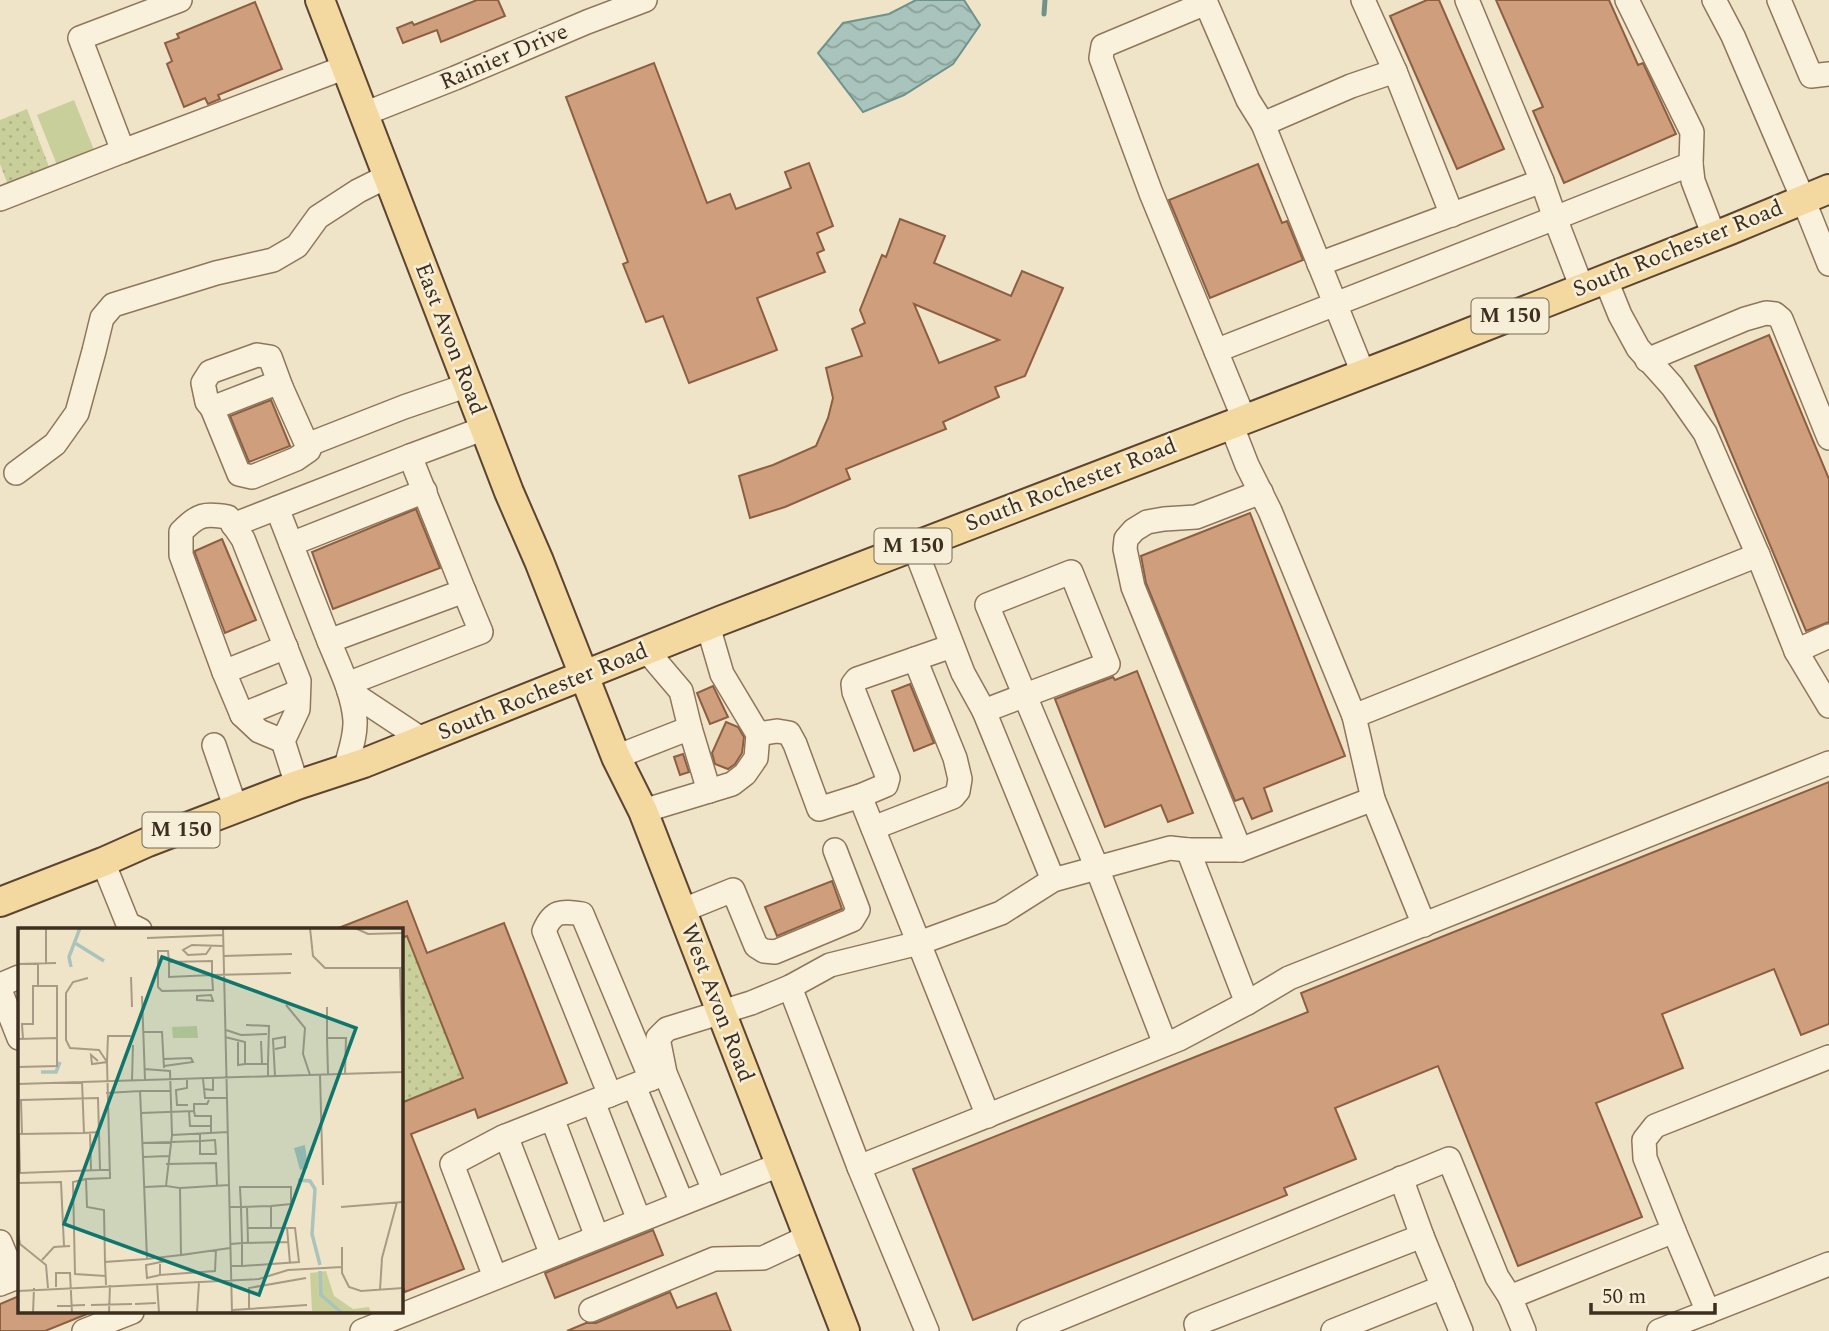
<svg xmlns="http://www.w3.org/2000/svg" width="1829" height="1331" font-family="Spectral,serif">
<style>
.green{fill:url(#green-dots)}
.pitch{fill:#c9cf9b}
.water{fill:url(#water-waves);stroke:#6f938a;stroke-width:2}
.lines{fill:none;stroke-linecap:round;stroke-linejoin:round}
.stream{stroke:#6f938a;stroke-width:5}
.building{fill:#cf9f7d;stroke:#8d5f41;stroke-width:2;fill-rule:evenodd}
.minor-casing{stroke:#8d765c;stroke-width:26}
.major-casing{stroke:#5b4430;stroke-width:32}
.minor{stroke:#faf1dc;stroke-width:23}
.major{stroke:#f3d9a0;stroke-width:28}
.labels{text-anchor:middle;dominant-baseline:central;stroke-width:5;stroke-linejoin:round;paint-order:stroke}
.shield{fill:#f7eed8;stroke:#756857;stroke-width:2}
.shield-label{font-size:21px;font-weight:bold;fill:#3d2e20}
.street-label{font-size:23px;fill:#3d2e20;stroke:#f7eed8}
.inset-river{fill:none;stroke:#a9c4bc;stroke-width:3.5}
.inset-road{fill:none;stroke:#a89b85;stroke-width:2}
.view{fill:#0f766e;fill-opacity:0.15;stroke:#0f766e;stroke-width:3.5}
.inset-edge{fill:none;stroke:#3d2e20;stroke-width:3.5}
</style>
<defs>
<pattern id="green-dots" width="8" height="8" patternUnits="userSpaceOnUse" patternTransform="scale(1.75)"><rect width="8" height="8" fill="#c9cf9b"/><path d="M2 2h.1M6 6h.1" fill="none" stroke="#aeb285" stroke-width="1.8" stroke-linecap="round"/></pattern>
<pattern id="water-waves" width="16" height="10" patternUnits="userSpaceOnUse" patternTransform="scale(1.75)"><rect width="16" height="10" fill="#a9c4bc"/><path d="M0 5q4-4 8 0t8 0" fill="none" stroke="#8ba098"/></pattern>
</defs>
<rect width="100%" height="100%" fill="#f0e4c8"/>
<g class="green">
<polygon points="27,109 51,172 9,188 0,164 0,120"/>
<polygon points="411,934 416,959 466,1086 450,1083 409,1100 412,1107 401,1112 401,938"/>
</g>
<polygon class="pitch" points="74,100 96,155 59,170 37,115"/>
<polygon class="water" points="916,0 964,0 980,25 953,64 904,95 863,112 818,53 843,23 889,14"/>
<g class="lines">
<polyline class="stream" points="1044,14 1045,0"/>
</g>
<g class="building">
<polygon points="477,0 498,0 505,16 441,42 437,30 403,43 397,28 412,22 414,25"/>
<polygon points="1427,0 1439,0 1504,149 1457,169 1390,16"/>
<polygon points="1496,0 1609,0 1638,65 1643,63 1676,134 1564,183 1533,111 1543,107"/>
<polygon points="255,2 282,69 218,95 220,99 208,104 205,98 184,107 167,64 172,61 165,43 179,38 177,34"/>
<polygon points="654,63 707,203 730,194 736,209 791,188 785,172 809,163 833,226 817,233 824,250 817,253 825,272 757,298 777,350 689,383 663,316 646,322 623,264 628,262 566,97"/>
<polygon points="1258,164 1282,223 1287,221 1303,260 1210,298 1169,200"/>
<path d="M900,219l45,17 -11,27 40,17 37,16 11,-25 41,17 -38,88 -30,11 4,10 -56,25 3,7 -100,40 4,10 -65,28 -35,11 -11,-42 34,-11 43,-19 12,-28 5,-20 -7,-30 36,-12 -10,-27 13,-6 -5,-13 22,-55 4,2zM914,304l85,36 -60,23z"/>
<polygon points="1769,335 1829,479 1829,622 1806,631 1695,366"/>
<polygon points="271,400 290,446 249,462 230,416"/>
<polygon points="416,509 440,568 333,609 312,552"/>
<polygon points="1250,513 1345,756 1264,788 1272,811 1252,819 1243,798 1235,801 1146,583 1141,556"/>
<polygon points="222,539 256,620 225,633 195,553 195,551"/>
<polygon points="1137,671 1193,813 1168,822 1161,805 1105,827 1055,699 1113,677 1115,680"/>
<polygon points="910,684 934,743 914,751 892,691"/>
<polygon points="713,686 728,717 710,724 697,693"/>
<polygon points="726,722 738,727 744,737 742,753 735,764 728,769 715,764 712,753"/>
<polygon points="683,754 689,772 680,775 674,757"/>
<polygon points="1829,782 1829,1024 1801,1035 1774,969 1662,1014 1683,1068 1596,1103 1642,1217 1518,1266 1438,1066 1335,1108 1356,1159 1284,1188 1287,1195 973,1320 913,1169 1308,1012 1301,993"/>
<polygon points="832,881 842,909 777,936 765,907"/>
<polygon points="407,901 427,953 504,923 567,1083 478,1118 475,1109 411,1134 464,1269 405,1292 401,1282 401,1103 463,1078 407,936 401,938 401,930 336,929"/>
<polygon points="653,1230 663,1255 555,1298 545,1273"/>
<polygon points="670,1292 677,1308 716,1293 731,1331 567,1331 586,1323 596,1323"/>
<polygon points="19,1296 19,1312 92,1312 45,1331 0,1331 0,1304"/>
</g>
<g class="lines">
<g class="minor-casing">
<g id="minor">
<polyline points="180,0 80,38 123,151 346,67"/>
<polyline points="1363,0 1395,71"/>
<polyline points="1467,0 1542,181 1555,218 1691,164 1693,181 1714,236"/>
<polyline points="1627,0 1692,132 1691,164"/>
<polyline points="1714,0 1733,36 1803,199 1829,264"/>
<polyline points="1779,0 1811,76 1829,74"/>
<polyline points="364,114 455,78 587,22 645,0"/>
<polyline points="1263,124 1351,86 1395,71 1452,215"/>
<polyline points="0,199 123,151"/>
<polyline points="1319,264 1542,181"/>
<polyline points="1216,351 1244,419"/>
<polyline points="1647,360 1745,319 1766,313 1775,314 1781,319 1829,438"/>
<path d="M1363,373c-33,-83 -66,-166 -100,-249l-15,-24 -42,-97 -103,43 -2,12 50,135 65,158 7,-3 332,-130 27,70"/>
<polyline points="212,408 207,402 203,383 210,372 257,355 270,357 281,387"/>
<polyline points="1231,424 1247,465 1270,511 1354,716"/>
<polyline points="307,445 281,387 274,384 212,408 239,474 252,477 296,459 309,450 307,445 404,407 468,385"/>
<polyline points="16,473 55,444 77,413 94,351 102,318 113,305 216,273 273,260 297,246 318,217 358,191 388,176"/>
<polyline points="277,508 329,641"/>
<polyline points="233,525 410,456"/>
<polyline points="291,544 425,491"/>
<polyline points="914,546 963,673 984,711 1053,880"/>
<polyline points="1758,555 1796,651 1829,706"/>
<polyline points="952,646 857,679 853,684 854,692 888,778 886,785 860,796 988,1116"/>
<polyline points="647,651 681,691 690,728"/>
<polyline points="1796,651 1829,636"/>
<path d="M224,672l-43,-117v-23c17,-18 24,-19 47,-15l15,22 56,142 -1,28 -15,32 14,44"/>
<polyline points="347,684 481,632 464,591"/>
<polyline points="349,691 423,740"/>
<path d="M984,711c41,-16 82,-31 124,-47l-37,-92 -84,33 110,263 68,176"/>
<polyline points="242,715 298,692"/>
<polyline points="758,734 777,731 789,733 795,744 819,809 860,796"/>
<polyline points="283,741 259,731 242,715 224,672 286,647"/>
<polyline points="214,745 236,809"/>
<polyline points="616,757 690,728 709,791"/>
<path d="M345,770c4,-16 11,-33 10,-50 -2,-27 -16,-54 -26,-79l135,-50 -54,-135 75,-28"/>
<polyline points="1373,799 1424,925"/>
<polyline points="643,811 732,784 745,774 756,758 758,734 722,674 708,626"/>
<polyline points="873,828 953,797 958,791 960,779 955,758 915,659"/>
<polyline points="1240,850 1133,587 1125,549 1126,539 1134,530 1147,522 1164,519 1196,517 1261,492"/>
<polyline points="103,862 128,924 140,930"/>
<polyline points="681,911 733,890 756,946 764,951 775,952 852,920 858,910 835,850"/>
<polyline points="0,985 19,977"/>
<polyline points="790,987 859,1167"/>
<polyline points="0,990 19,1038"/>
<polyline points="1247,1003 1289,978 1829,763"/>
<polyline points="634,1086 682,1203"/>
<path d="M610,1095l-66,-164c9,-21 17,-20 38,-17l69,165"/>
<polyline points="593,1102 639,1220"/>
<polyline points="552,1118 597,1237"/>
<polyline points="506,1136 552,1255"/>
<polyline points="714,1190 665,1073 658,1038 667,1029 751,1003 790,987 830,965 919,943 1001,913 1053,880 1170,848 1188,850 1240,850 1373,799 1354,716 1758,555 1705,433 1672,386 1638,348 1620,315 1605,278"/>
<polyline points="1674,1231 1708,1312"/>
<polyline points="1422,1236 1461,1331"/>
<polyline points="0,1242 15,1278 0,1284"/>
<polyline points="495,1277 452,1164 503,1137 663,1074"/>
<polyline points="1510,1297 1524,1331"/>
<polyline points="591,1310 714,1259 763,1258 808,1237"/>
<polyline points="84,1331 132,1312"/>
<polyline points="362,1331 779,1165"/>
<polyline points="927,1331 859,1167 1179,1039 1247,1003 1188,850"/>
<polyline points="1029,1331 1449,1159 1497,1277 1510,1297 1674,1231 1645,1158 1644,1140 1655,1126 1829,1057"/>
<polyline points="1198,1331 1196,1324 1422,1236 1401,1178"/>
<polyline points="1333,1331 1443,1287"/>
<polyline points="1659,1331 1829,1264"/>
</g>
</g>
<g class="major-casing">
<g id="major">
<polyline points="320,0 509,492 539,561 616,757 643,811 845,1331"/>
<polyline points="0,902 103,862 148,842 297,785 364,763 722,620 1415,354 1730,230 1829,189"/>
</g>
</g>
<use href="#minor" class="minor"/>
<use href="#major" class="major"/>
</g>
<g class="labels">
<g class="shield">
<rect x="1471.5" y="298.5" width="77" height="35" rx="5"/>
<rect x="874.5" y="528.5" width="77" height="35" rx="5"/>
<rect x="142.5" y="812.5" width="77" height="35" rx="5"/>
</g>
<g class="shield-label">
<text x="1510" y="316">M 150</text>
<text x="913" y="546">M 150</text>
<text x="181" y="830">M 150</text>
</g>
<g class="street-label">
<text transform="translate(504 57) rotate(-23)">Rainier Drive</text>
<text transform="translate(1678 249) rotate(-22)">South Rochester Road</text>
<text transform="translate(450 339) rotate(69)">East Avon Road</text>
<text transform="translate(1071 485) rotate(-21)">South Rochester Road</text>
<text transform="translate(543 692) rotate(-22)">South Rochester Road</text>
<text transform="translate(717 1003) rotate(69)">West Avon Road</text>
</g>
</g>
<g transform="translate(18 928)">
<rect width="385" height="385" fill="#f0e4c8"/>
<path d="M179,98l1,12h-25l-1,-11z" fill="#c9cf9b"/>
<path d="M308,343l8,25 19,13 16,-2 2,6 -59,-2 -2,-38z" fill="#c9cf9b"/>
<path d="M287,217l3,23 -8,2 -6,-22z" fill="#a9c4bc"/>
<path class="inset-river" d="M57,15l29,18M53,39l-2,-10 11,-29M23,144h15l4,-10M280,252l12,1 5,8 -3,45 8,31M302,343l1,24 21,18"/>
<path class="inset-road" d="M164,0h28M205,0l9,385M292,0l3,28 12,12h78M337,0l13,6 35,-1M129,10l76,-3M193,19l-5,7 -18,1 -5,-5 9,-5 31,1M206,28l68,-2M151,34v15l43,-2 1,15 -51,1 -4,-4v-36h10l1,11 43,-1v14l79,-2M28,35v-35M0,36l38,-1M20,36v22M382,40l3,104M113,49l1,30M70,50l-15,4 -7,11v47l4,8 29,2 8,12 3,116 -24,1 1,28 17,3 1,52M193,67l2,6 -16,-1v-4zM124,68l3,84M268,77l19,23 -2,26 7,21M309,79v31M228,97l23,1 -1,37M208,102l15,5 26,-1M125,104h19l2,36M207,109l20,5v22h23v12M0,111l39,-1v28l-39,1M5,111l-1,-15h11v-38h24v52M243,113l1,23M220,114v23l7,-1M257,121l10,-2v-10l-12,2 2,37M146,131l27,-1 2,4 -29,4M80,133l-7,-6 1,9 15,-2 1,-26h23M126,141l26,2 2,64 -6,51 14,2 1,67 49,-7M310,146l-1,-36h19l-1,36M302,147l3,110M169,151v9l-11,2 1,15h11M185,151l2,19h22M114,152l1,-35M0,156l385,-12M185,161l10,1v-11M122,163h30M88,165l34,-2 3,66 26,-1M171,183l1,15h21M176,183v-7h13l2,-4M123,185l53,-2 1,5h16v17M72,204l1,38M66,205l15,-1 1,38h9M0,206l66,-1 -2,-52M1,207l1,38 80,-3M4,207l-1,-35 77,-2 1,34M154,207l56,-3M124,215l58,-2 15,-1 1,14h-16v-20M125,229l4,102 34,-4M148,236l50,-1 1,23M68,251l-13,3 2,92 31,2M0,255l43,-1 3,64M127,259l21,-1M162,260l49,-3M211,279h12l30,-1 20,-2v-17h-51v1l1,19 1,36 -11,1M229,279l1,36M323,279l62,-5M269,299l3,37M229,300h24v-22M0,306l2,10 26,21 2,23M324,319v26l7,14 12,4 42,-3M24,332l12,-13 16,-1M142,333v14l55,-4 1,-22M213,338h11v-23l47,-1M224,338l57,-4 -4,-34h-24M142,347l-13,3 -1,-13 20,-4M139,355l2,30M88,357l-1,-23 42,-3M38,359v-14h14l2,40M362,362l2,-32 15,-56M0,363l241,-12 29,-9 54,-3M117,376l21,-1M73,377l41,-1M39,378l28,-1M231,381v-21l57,-10M214,382l75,-5M15,385l1,-25M91,385l1,-28M179,385l2,-31"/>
<path class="view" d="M144,29l194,71 -97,267 -195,-71z"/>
<rect width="385" height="385" class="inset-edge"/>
</g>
<path d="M1591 1303v10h124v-10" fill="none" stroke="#3d2e20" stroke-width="3.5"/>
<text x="1602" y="1303" font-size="21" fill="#3d2e20" stroke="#f7eed8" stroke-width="5" paint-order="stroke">50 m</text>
</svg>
